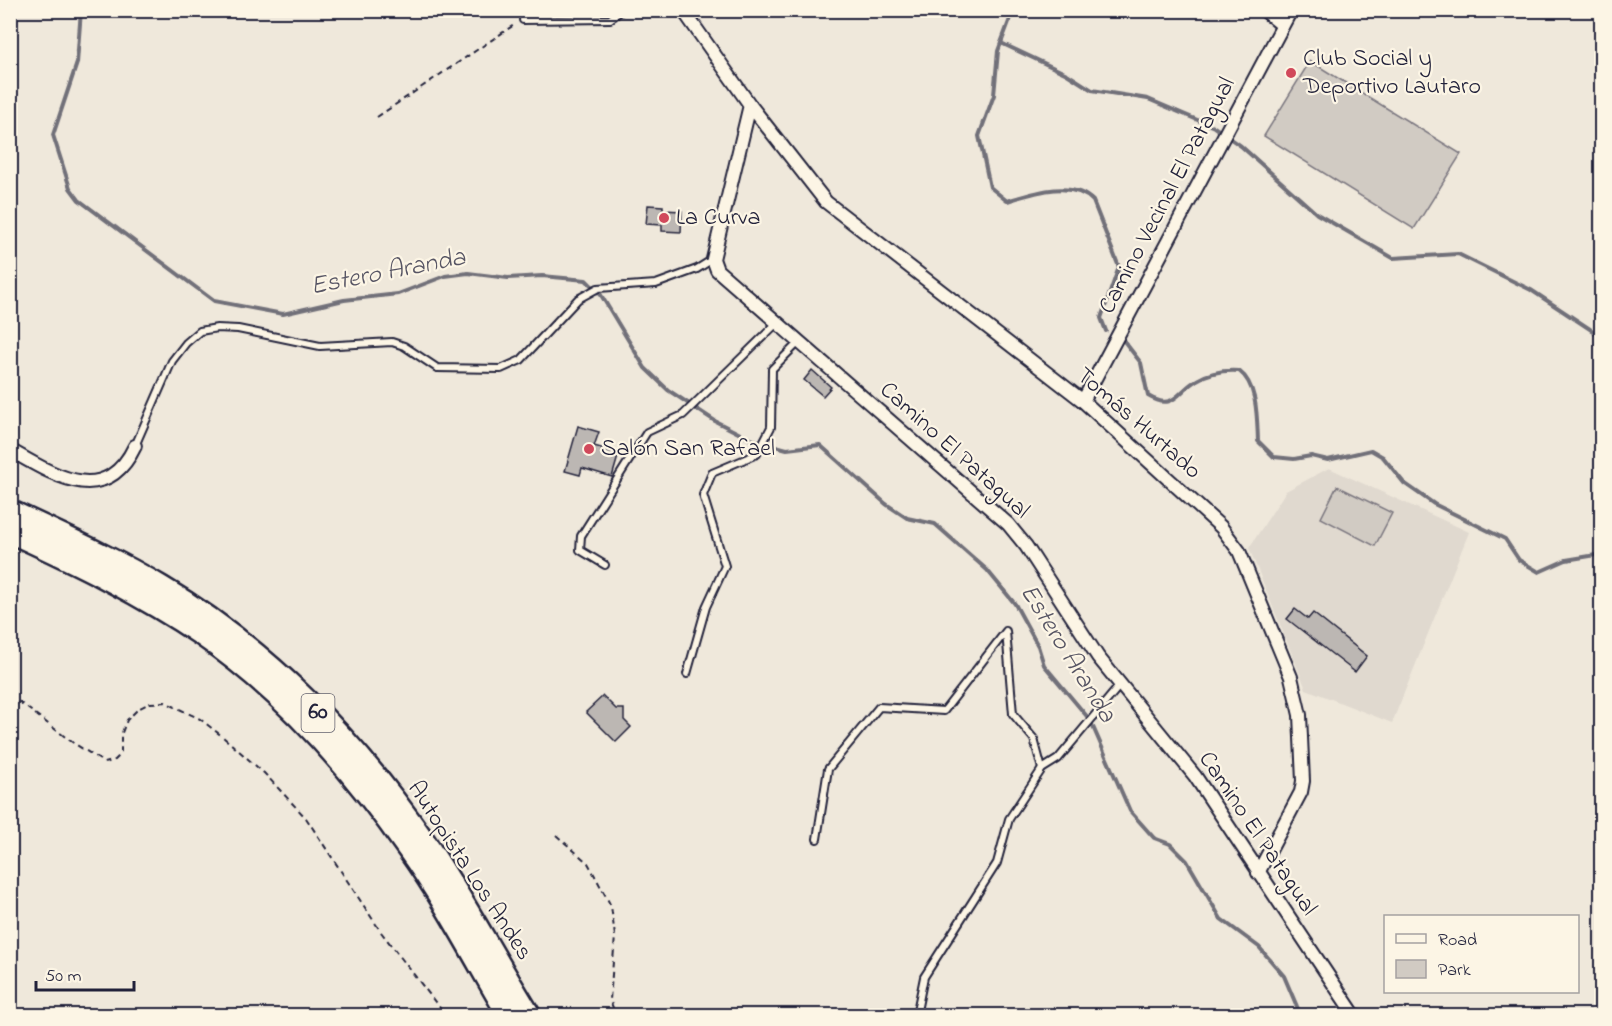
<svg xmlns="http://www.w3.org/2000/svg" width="1612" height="1026" font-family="'Indie Flower',sans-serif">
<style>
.built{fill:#e0d9cf}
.green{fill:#d1cbc3;stroke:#7a767f;stroke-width:1.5}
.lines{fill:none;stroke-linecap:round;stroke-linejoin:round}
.stream{stroke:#716f79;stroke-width:4}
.building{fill:#bcb7b3;stroke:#22223b;stroke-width:1.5}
.lane-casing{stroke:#22223b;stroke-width:10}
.street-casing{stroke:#22223b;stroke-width:16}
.highway-casing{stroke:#22223b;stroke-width:26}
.path{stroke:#22223b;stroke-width:2;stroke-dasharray:6 4.5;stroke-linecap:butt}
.lane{stroke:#fcf5e5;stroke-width:6}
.street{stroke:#fcf5e5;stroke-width:12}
.highway{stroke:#fcf5e5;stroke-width:21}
.poi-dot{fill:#d1495b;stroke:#fcf5e5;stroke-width:2}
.labels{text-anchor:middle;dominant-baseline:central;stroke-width:4.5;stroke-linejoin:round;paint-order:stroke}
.shield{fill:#fcf5e5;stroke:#63616e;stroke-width:1.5}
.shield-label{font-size:22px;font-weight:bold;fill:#22223b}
.poi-label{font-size:24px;fill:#22223b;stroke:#fcf5e5;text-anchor:start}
.street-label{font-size:24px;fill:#22223b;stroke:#fcf5e5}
.water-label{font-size:26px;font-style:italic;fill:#575564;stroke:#fcf5e5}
</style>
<rect width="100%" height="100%" fill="#efe8db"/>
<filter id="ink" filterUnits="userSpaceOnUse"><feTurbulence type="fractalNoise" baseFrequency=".0167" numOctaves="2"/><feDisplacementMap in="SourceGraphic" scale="12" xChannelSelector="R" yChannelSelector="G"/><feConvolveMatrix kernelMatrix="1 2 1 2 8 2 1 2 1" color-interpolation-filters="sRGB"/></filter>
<g filter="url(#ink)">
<polygon class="built" points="1329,468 1469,532 1392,723 1306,689 1249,548 1286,491"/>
<g class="green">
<polygon points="1310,61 1461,154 1414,229 1264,136"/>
<polygon points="1337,486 1392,513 1375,546 1321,518"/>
</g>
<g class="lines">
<g class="stream">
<polyline points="81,10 77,63 53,135 70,188 79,200 214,301 283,314 344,300 398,294 445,276 468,273 508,278 542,276 586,280 601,295 645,368 668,390 715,421 750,439 787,449 820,445 886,504 907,518 935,524 987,570 1015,604 1038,646 1044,665 1090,720 1130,811 1154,838 1170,844 1187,861 1221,919 1259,947 1284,976 1301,1016"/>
<path d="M1010,10v9l-12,32 -4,44 -15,41 11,51 17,14c26,-8 65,-22 86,0l26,66 -18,51 5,13"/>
<polyline points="1001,43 1067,74 1092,90 1148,99 1214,127 1241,146 1317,214 1393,258 1458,254 1531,290 1602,337"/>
<path d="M1124,341l17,22 7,33c27,16 29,-5 49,-16 13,-8 27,-10 42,-9 19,14 18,48 19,70l16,16 20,2 17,-3 17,4 43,-10 12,7 21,26 30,21 71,35 14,21 20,12 27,-12 36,-6"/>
</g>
</g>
<g class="building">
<polygon points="648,205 663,206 663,210 682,211 681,232 662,231 662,225 646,224"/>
<polygon points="812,370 831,387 823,396 804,380"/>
<polygon points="578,426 599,432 594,446 619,453 612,477 582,468 580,475 565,471"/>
<polygon points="1295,609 1308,619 1313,613 1367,656 1355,672 1287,619"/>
<polygon points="603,696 616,709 624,709 624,720 631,727 616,742 586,712"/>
</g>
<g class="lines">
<g class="lane-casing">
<g id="lane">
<polyline points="523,20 610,19 622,10"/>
<polyline points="135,446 172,361 186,343 200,331 217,328 238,329 320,346 392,342 404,346 437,368 501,369 521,360 578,299 598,288 656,284 697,269 713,259"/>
<polyline points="605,565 580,550 581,536 647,432 683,415 777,323"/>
<polyline points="687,674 706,607 725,566 703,495 712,473 757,454 771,427 772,369 798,343"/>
<polyline points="817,839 828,769 879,707 944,711 1006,631 1013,714 1034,739 1042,769"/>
<polyline points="916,1016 924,977 997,863 1009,819 1042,769 1058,759 1120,685"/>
</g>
</g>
<g class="street-casing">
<g id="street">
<polyline points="683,10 750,105 713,259 717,270 1008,524 1026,546 1098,657 1195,776 1355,1016"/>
<polyline points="1264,10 1282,25"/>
<polyline points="750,105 826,202 1083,401 1221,527 1239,551 1291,677 1300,715 1303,781 1301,792 1258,873"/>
<polyline points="1083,401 1291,10"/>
<path d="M10,450c44,25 95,59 125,-4"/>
</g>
</g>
<g class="highway-casing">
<g id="highway">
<path d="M10,511c51,24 103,47 151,76 105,62 194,154 263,254 38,56 70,117 106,175"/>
<path d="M10,532c66,30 132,62 192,103 81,56 150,134 206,214 38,53 68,111 101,167"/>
</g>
</g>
<g class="path">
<polyline points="377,117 514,25"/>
<polyline points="10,695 72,742 105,763 115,760 121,754 121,735 127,720 138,709 150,703 165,702 200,719 222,736 264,773 306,818 381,932 446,1016"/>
<polyline points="556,835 588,863 611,906 615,936 610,1000 616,1016"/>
</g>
<use href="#lane" class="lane"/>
<use href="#street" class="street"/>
<use href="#highway" class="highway"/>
</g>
</g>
<g class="poi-dot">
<circle cx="1291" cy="73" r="6"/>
<circle cx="664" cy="218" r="6"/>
<circle cx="589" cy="449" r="6"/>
</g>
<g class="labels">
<rect class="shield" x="301.5" y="694" width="33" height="38" rx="4.5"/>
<g class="shield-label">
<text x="318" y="713">60</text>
</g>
<g class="poi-label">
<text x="1303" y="59">Club Social y<tspan x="1303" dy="28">Deportivo Lautaro</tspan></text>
<text x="676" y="218">La Curva</text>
<text x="601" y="449">Salón San Rafael</text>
</g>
<g class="street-label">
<text transform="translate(1168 196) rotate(-62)">Camino Vecinal El Patagual</text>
<text transform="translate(1138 424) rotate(41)">Tomás Hurtado</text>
<text transform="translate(954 451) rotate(42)">Camino El Patagual</text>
<text transform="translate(1257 834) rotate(56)">Camino El Patagual</text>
<text transform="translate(469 871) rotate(57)">Autopista Los Andes</text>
</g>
<g class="water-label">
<text transform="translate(388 273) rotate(-11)">Estero Aranda</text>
<text transform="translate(1067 654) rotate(58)">Estero Aranda</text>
</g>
</g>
<rect width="1612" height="1026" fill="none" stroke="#fcf5e5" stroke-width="36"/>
<rect x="18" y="18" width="1576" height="990" fill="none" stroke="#22223b" stroke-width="2" filter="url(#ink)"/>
<rect x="1384" y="915" width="195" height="78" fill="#fcf5e5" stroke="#a5a1a1" stroke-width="1.5"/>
<rect x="1396" y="934" width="30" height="9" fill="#fcf5e5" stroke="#a5a1a1" stroke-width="1.5"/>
<text x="1438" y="945" font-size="18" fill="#22223b">Road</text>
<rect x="1396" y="960" width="30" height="18" fill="#d1cbc3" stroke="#a5a1a1" stroke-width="1.5"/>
<text x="1438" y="975" font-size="18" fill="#22223b">Park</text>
<path d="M36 981v9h98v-9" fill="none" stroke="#22223b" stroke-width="3"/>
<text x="45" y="981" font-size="18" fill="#22223b" stroke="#fcf5e5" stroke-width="4.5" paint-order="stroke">50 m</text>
</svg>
